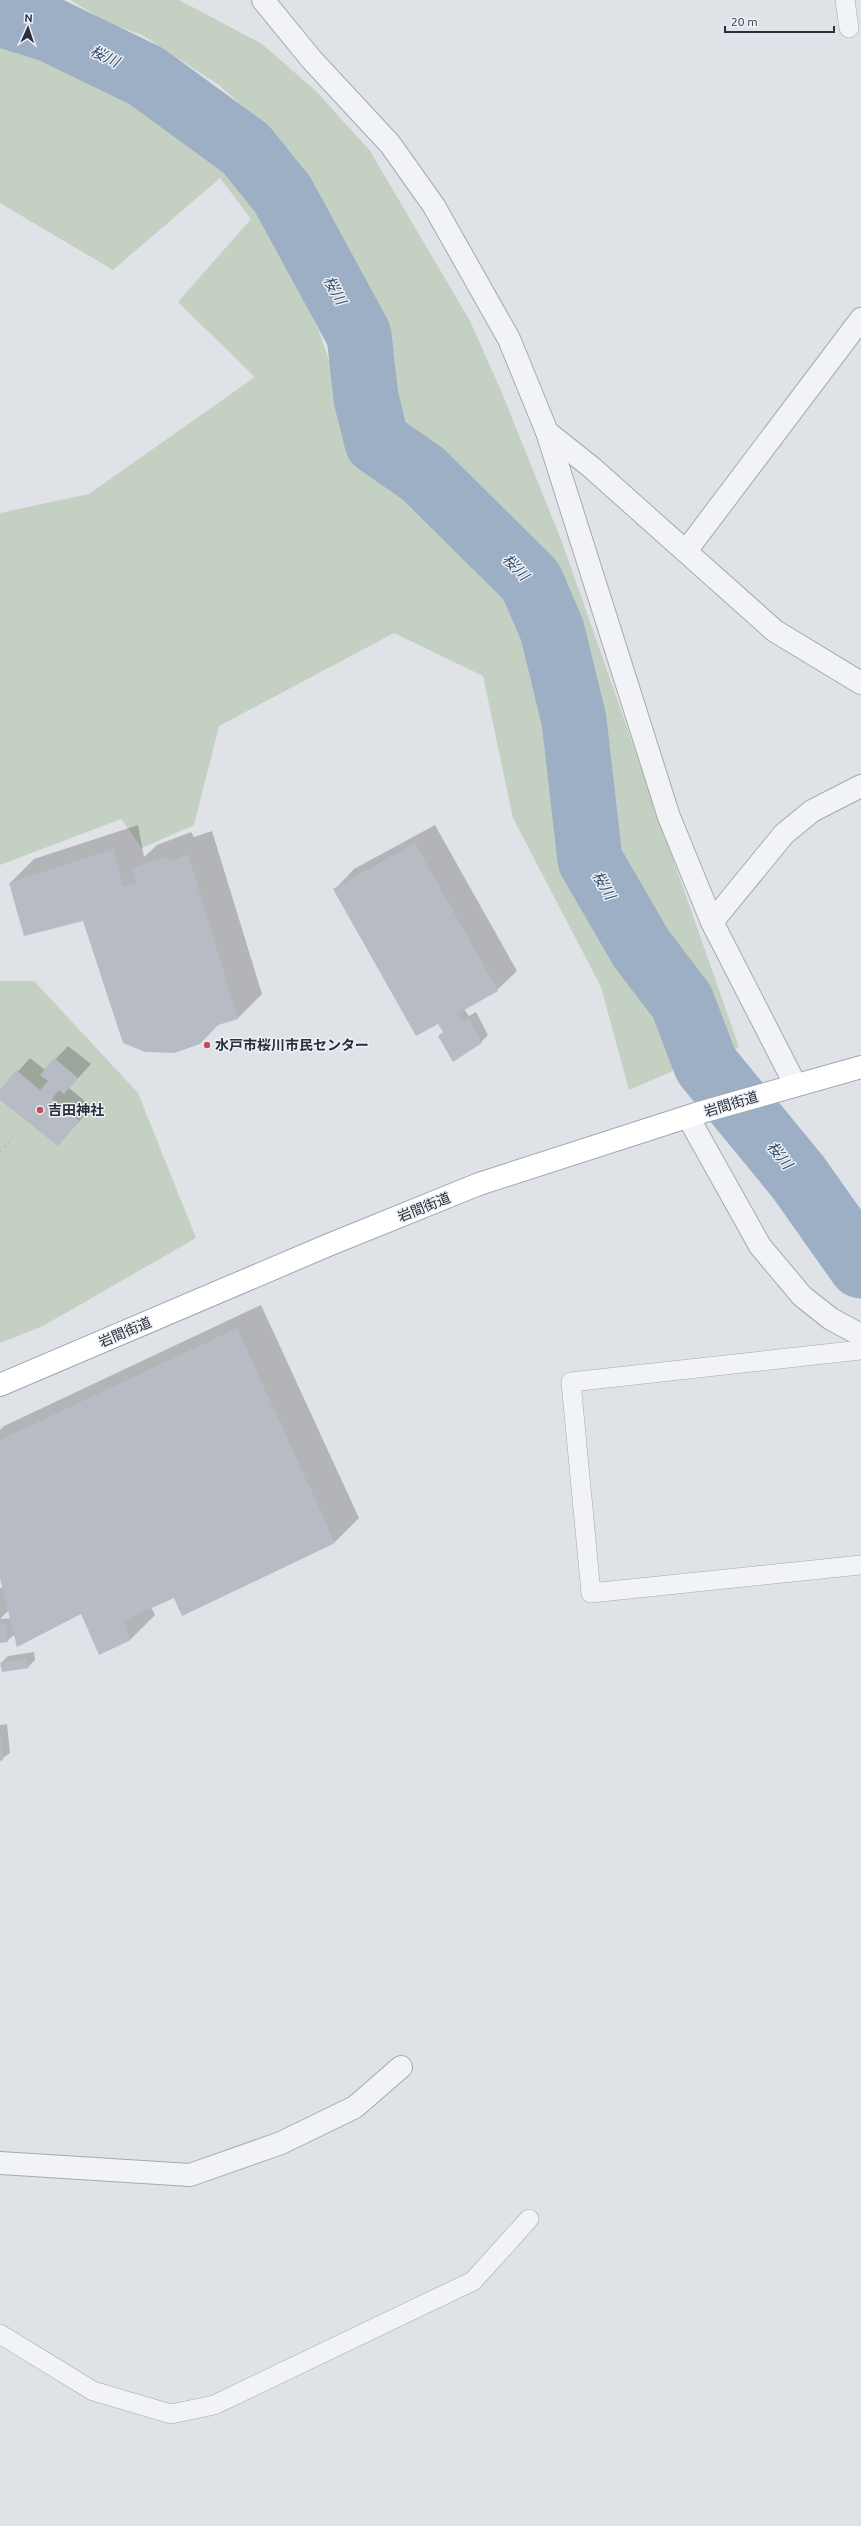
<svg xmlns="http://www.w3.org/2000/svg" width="861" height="2526" font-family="Ubuntu,'Noto Sans JP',sans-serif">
<rect width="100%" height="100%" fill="#dfe2e7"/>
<g fill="#c4d0c1">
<path d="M70,0H179L262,44L317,92L370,151L470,321L502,393L562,542L739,1047L728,1054L673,951L653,926L637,901L617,834L587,674L570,614L549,577L410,438L398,404L394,353L380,313L307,176L255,118L219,85L142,35L109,23Z"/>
<path d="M0,34L53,55L112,86L221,170L252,203L273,234L318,329L336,380L345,433L370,472L425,501L508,595L537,658L550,711L558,793L567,854L621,970L661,1013L682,1067L629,1090L601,987L513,818L483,676L394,633L219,726L194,825L142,848L121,819L0,865V513L89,494L255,377L178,302L251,219L220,178L113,270L0,203Z"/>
<path d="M0,981H34L138,1093L196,1238L43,1326L0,1343Z"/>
</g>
<g fill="#0003">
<path d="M138,825L144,857L157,845L191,832L194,837L212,831L262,994L238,1018L218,1024L84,920L10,883L34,859Z"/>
<path d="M435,825L517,971L497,990L464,1009L469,1016L476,1012L488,1035L481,1042L444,1031L335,889L354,869Z"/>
<path d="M68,1046L91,1064L69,1088L92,1107L58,1145L0,1099V1092L30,1058L45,1070Z"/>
<path d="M261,1305L359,1518L335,1542L182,1615L174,1597L151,1607L155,1615L131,1639L82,1613L15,1634L7,1641L0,1642V1619L11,1618L9,1610L0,1619V1588H3L0,1573V1430L4,1426Z"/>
<path d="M34,1652L35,1660L28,1667L1,1663L8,1656Z"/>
<path d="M7,1724L10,1753L0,1760V1725Z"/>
</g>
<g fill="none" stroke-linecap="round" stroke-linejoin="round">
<path stroke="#9cafc5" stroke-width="65" d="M0,14L51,30L146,76L246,149L283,195L359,335L366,398L377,442L423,474L531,581L552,630L574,720L590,860L641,948L682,1002L706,1065L798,1177L861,1266"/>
</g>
<g fill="#b7bbc3">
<path d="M415,843L498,991L457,1014L462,1022L469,1018L482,1043L453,1062L438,1036L443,1032L438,1024L416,1036L333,889Z"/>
<path d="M114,849L122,886L137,883L132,868L166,856L170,861L188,854L238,1019L218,1025L200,1044L174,1053L145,1052L123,1043L83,921L24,936L9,883Z"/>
<path d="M54,1058L78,1078L64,1094L59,1090L52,1099L79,1121L58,1146L0,1100V1090L16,1070L40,1090L48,1081L40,1075Z"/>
<path d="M237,1328L335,1543L182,1616L174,1598L123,1621L131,1640L99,1655L81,1614L17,1647L0,1578V1440Z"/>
<path d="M6,1624L8,1642L0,1643V1625Z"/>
<path d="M27,1659L29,1668L2,1672L0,1663Z"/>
<path d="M0,1736H1L3,1760L0,1761Z"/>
</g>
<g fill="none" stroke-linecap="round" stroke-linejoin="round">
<defs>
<g id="service">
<path d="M845,0L849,28"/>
<path d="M861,1350L571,1382L591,1593L861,1565"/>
<path d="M0,2334L93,2391L171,2414L214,2405L473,2281L529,2219"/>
</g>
<g id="minor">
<path d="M263,0L312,60L390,144L434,206L509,339L547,432L669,817L712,922L795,1084"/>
<path d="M547,432L591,467L775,631L861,683"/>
<path d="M686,551L861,319"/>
<path d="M712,922L784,834L812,811L861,786"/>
<path d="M688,1117L760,1246L802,1296L831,1319L861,1335"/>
<path d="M0,2163L190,2175L281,2143L355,2107L401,2067"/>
</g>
<path id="primary" d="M0,1385L326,1246L479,1184L702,1112L861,1067"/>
</defs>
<use href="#service" stroke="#a5a9b1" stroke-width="20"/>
<use href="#minor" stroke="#a5a9b1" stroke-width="24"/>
<use href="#primary" stroke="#9fa6b2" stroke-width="24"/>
<path stroke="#bdc0c6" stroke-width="2.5" stroke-dasharray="3 3" stroke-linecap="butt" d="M0,1152L12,1138"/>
<use href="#service" stroke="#f1f3f6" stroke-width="19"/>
<use href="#minor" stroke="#f1f3f6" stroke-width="22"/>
<use href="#primary" stroke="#fff" stroke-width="22"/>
</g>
<g fill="#c44c5c" stroke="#eef1f5" stroke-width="1.5">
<circle cx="207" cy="1045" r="4"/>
<circle cx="40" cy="1110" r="4"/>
</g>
<g text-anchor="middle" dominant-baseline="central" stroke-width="3" stroke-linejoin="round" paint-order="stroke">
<g font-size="14" font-weight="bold" fill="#29303d" stroke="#eef1f5" text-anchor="start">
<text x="215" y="1045">水戸市桜川市民センター</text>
<text x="48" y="1110">吉田神社</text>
</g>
<g font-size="14" fill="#29303d" stroke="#eef1f5">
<text transform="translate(731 1104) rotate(-17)">岩間街道</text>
<text transform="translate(424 1207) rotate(-22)">岩間街道</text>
<text transform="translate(125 1332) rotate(-23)">岩間街道</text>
</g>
<g font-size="15" font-style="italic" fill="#364e6e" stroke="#eef1f5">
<text transform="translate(105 56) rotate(26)">桜川</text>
<text transform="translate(335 290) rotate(61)">桜川</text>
<text transform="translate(516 567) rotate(46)">桜川</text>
<text transform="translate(604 885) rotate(60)">桜川</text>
<text transform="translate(780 1155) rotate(51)">桜川</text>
</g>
</g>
<g transform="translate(28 28) rotate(3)" stroke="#eef1f5" stroke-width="3" paint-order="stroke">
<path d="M0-3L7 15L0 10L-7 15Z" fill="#29303d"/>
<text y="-6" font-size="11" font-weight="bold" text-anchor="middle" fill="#29303d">N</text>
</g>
<path d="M725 26v6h109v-6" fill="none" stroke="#29303d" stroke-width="2"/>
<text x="731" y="26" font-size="12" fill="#29303d" stroke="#eef1f5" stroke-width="3" paint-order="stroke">20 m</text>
</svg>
